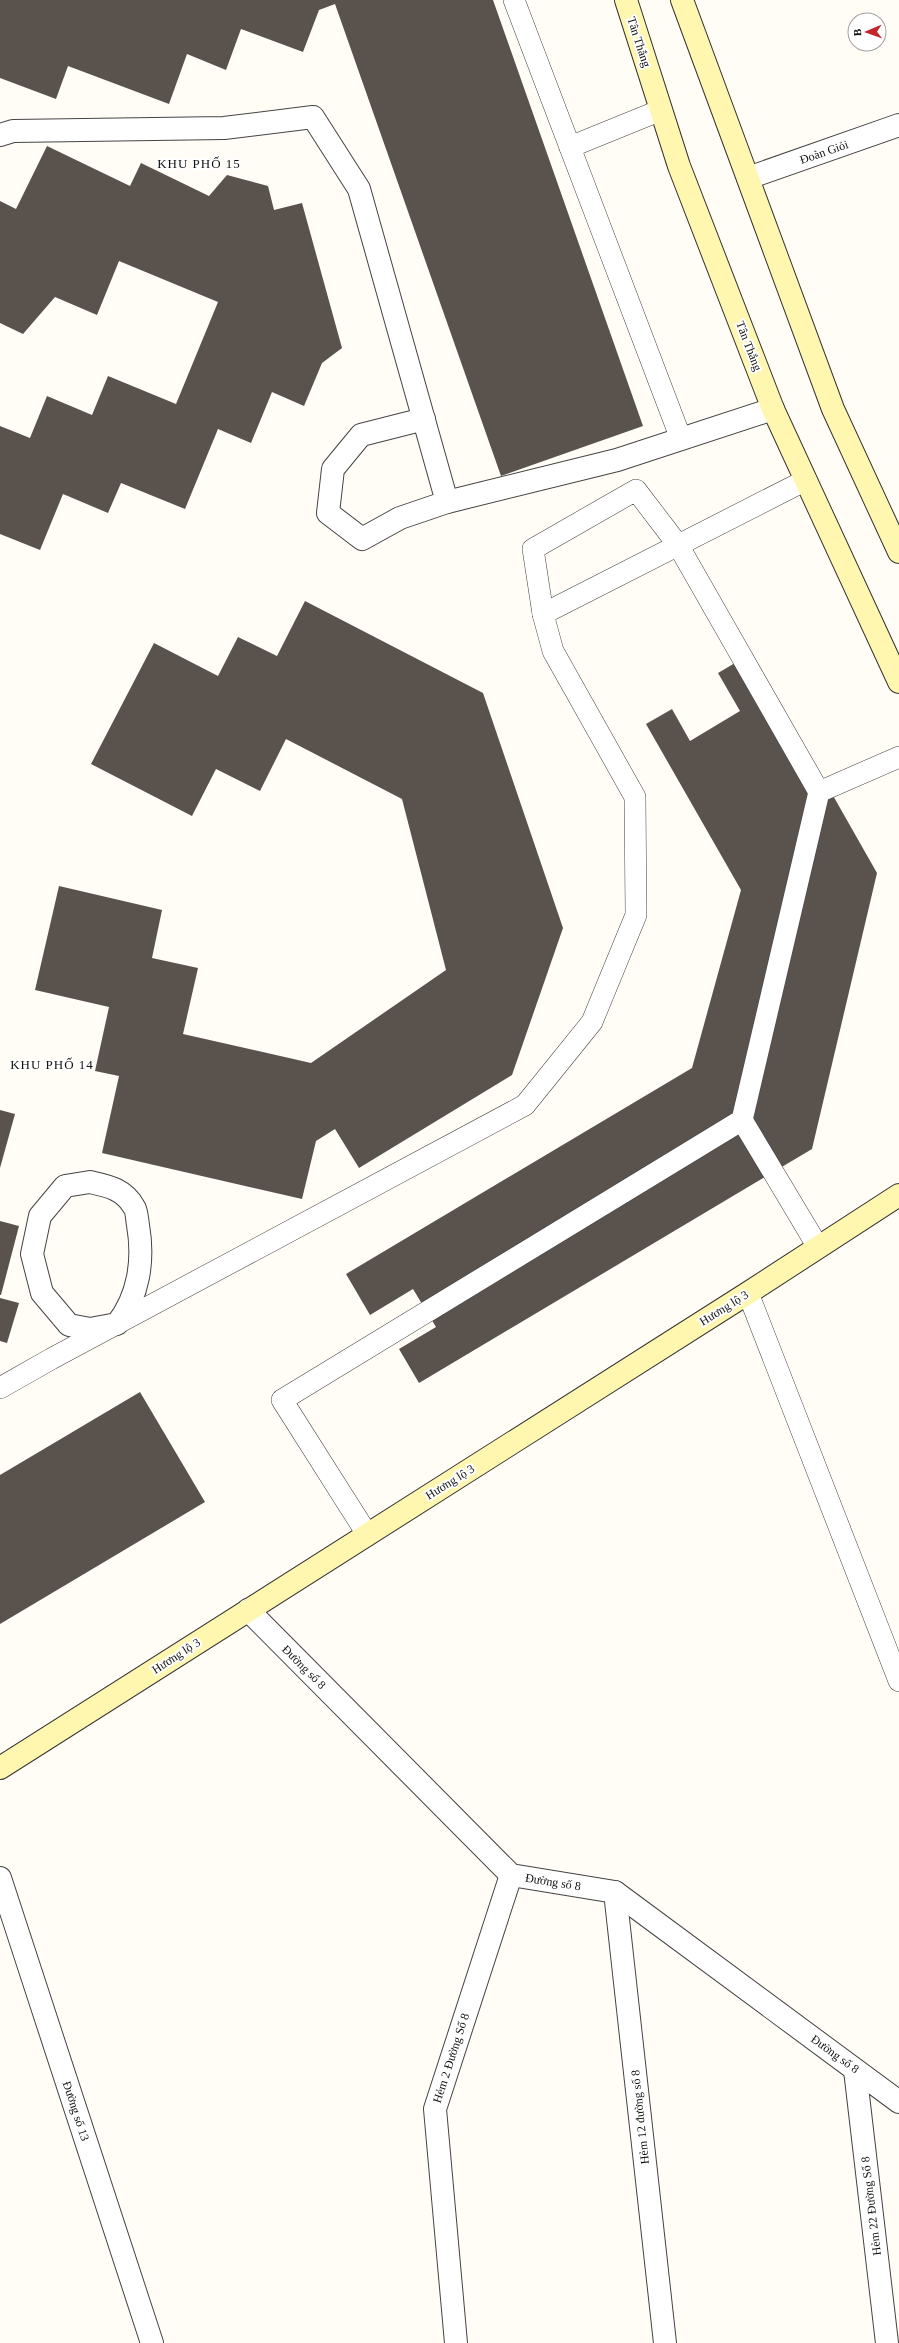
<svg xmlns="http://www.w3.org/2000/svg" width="899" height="2343" font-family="Georgia,serif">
<rect width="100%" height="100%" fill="#fffdf5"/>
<g fill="#5a524d">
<path d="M0,0H493L643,426L501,476L335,4L319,10L303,52L241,29L226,70L187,54L169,104L68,66L56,99L0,78Z"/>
<path d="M47,146L130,186L141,163L209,196L227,175L268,186L274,210L302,203L342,348L322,363L304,406L272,392L251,443L218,429L185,509L121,483L108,513L63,494L40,550L0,534V426L30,438L47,396L92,415L108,376L176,404L218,302L119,261L97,315L55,297L23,334L0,323V201L16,209Z"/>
<path d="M305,601L483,693L563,928L512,1075L359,1168L335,1129L316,1141L302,1199L102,1153L119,1076L95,1071L109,1007L35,990L59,886L162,910L152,958L198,968L183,1034L311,1063L446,970L402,799L286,739L260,791L216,769L192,816L91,764L154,643L218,676L238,637L277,656Z"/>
<path d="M752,653L877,873L812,1149L419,1383L399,1349L436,1327L413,1289L370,1315L346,1274L692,1068L741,890L646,724L672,709L690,741L740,711L718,673Z"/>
<path d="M0,1110L15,1114L0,1168Z"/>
<path d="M0,1221L19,1226L1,1295H0Z"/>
<path d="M0,1298L19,1303L7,1343L0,1341Z"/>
<path d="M140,1392L205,1502L0,1624V1475Z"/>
</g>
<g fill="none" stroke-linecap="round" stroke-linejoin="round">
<defs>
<g id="lane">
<path d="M514,0L681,439"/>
<path d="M570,147L661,110"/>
<path d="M543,614L806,480"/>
<path d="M819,792L899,757"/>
<path d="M742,1120L818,1247"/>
<path d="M748,1293L899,1681"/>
<path d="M0,1388L51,1359L525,1105L592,1022L636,915L635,797L553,651L543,614L533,549L636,490L678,545L819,792L742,1120L282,1400L367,1534"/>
</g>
<g id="street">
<path d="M0,135L13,131L224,128L313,117L359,189L447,502L617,460L773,409"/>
<path d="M748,178L899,125"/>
<path d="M424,419L361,435L333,469L328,513L362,539L400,518L447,502"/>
<path d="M90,1182C108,1186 124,1189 134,1207C137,1211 137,1220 138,1225C144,1260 139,1296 117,1324L90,1329L69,1325L42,1293L32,1254L40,1216L65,1186Z"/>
<path d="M248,1610L511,1875L615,1892L899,2102"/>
<path d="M0,1878L152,2343"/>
<path d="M615,1892L665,2343"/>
<path d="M855,2070L887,2343"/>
<path d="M456,2343L435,2109L511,1875"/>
</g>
<g id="secondary">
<path d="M626,0L679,166L773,409L899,682"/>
<path d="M682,0L833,409L899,552"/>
<path d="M0,1768L748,1293L899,1195"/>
</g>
</defs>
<use href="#lane" stroke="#444" stroke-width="22"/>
<use href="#street" stroke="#444" stroke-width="24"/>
<use href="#secondary" stroke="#333" stroke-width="24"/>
<use href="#lane" stroke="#fff" stroke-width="21"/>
<use href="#street" stroke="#fff" stroke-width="22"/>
<use href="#secondary" stroke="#fff6b0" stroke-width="22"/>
</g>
<g text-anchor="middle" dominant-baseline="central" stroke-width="4" stroke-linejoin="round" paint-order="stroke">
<g font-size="12" fill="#111" stroke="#fff">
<text transform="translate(639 42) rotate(72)">Tân Thắng</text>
<text transform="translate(824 152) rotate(-19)">Đoàn Giỏi</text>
<text transform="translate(749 346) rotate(69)">Tân Thắng</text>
<text transform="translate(724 1308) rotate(-32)">Hương lộ 3</text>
<text transform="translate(450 1482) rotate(-32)">Hương lộ 3</text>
<text transform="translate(176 1656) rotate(-33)">Hương lộ 3</text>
<text transform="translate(304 1667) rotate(45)">Đường số 8</text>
<text transform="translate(553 1882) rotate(9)">Đường số 8</text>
<text transform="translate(835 2054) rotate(36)">Đường số 8</text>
<text transform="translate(451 2058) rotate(-72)">Hẻm 2 Đường Số 8</text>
<text transform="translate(76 2111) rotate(72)">Đường số 13</text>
<text transform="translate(640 2117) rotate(-96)">Hẻm 12 đường số 8</text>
<text transform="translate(871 2206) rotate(-97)">Hẻm 22 Đường Số 8</text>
</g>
<g font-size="13" letter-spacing="1" fill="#111" stroke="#fff">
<text x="199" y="163">KHU PHỐ 15</text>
<text x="52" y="1064">KHU PHỐ 14</text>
</g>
</g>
<g transform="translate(867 32) rotate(268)"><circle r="19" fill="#ffffff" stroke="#a0a0a0"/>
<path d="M0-3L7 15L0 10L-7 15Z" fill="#c4262e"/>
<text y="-6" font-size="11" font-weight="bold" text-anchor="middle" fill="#111111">B</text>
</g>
</svg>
